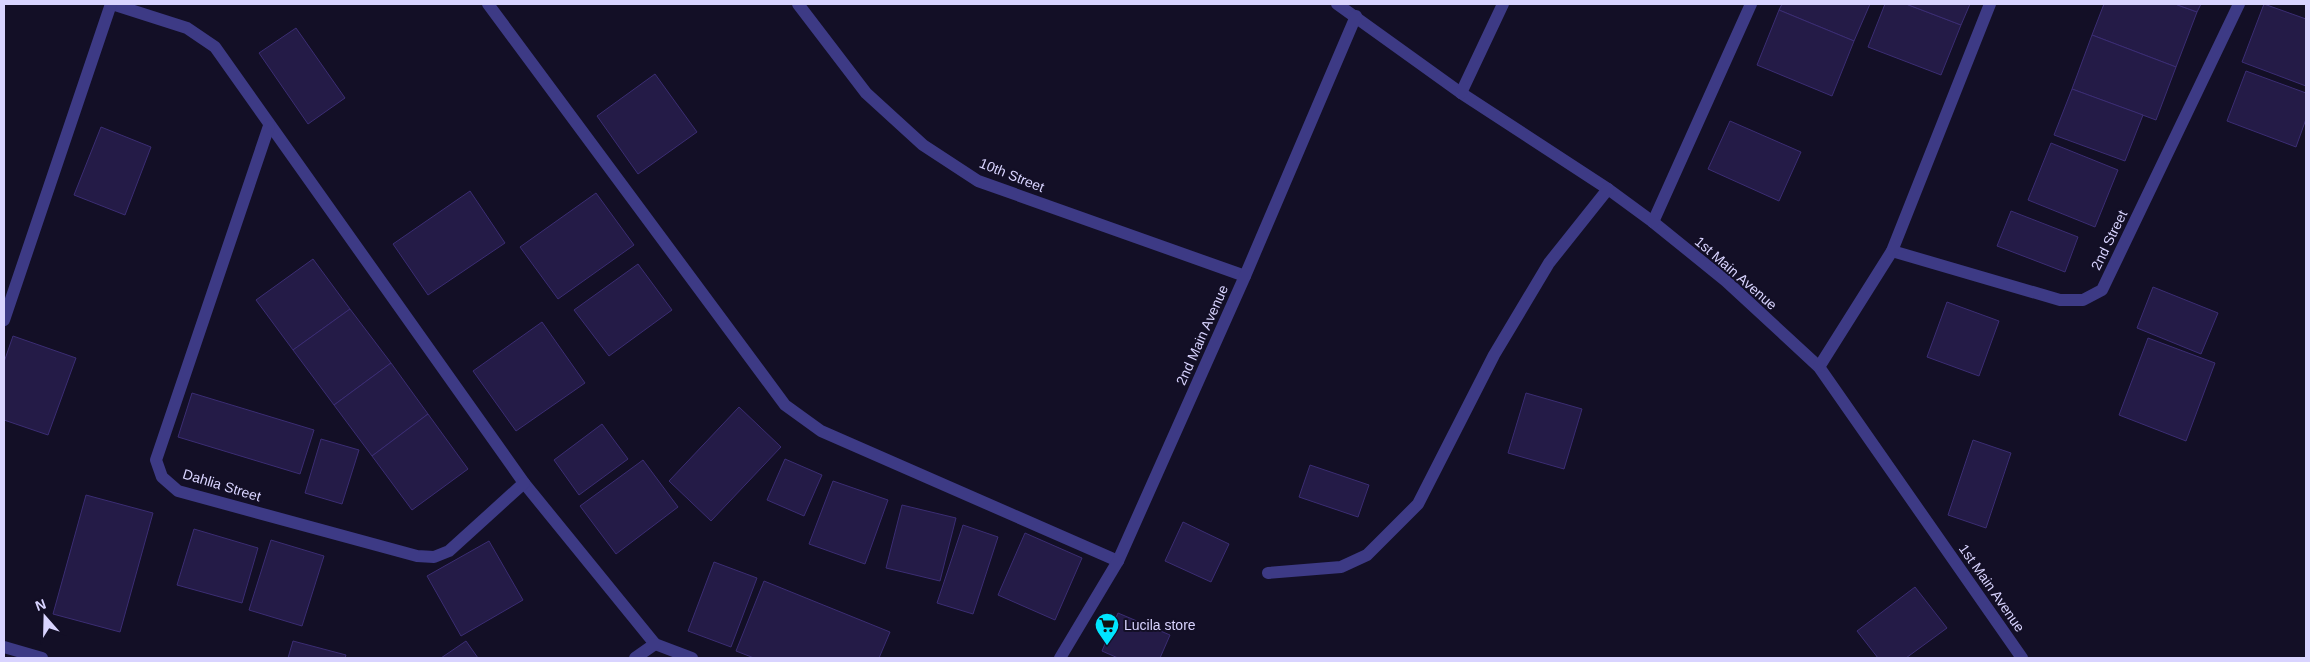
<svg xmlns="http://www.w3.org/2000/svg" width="2310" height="662" font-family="Helvetica,sans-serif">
<rect width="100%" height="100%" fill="#130f26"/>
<g fill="#241b47" stroke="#3b2d73">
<path d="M1782,4H1870L1854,41L1779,10Z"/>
<path d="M1885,4H1906L1961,25L1941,75L1868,47Z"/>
<path d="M1906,4H1970L1961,25Z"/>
<path d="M2104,4H2175L2197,12L2176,67L2092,35Z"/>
<path d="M2175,4H2201L2197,12Z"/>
<path d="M2264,4L2306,19V86L2242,62Z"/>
<path d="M1779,10L1854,41L1832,96L1757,65Z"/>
<path d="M296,28L345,98L308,124L259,53Z"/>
<path d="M2092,35L2176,67L2156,120L2072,89Z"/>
<path d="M2246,71L2306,93V119L2296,147L2227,121Z"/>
<path d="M655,74L697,132L638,174L597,116Z"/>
<path d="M2072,89L2143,115L2125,161L2054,135Z"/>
<path d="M1730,121L1801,152L1779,201L1708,169Z"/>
<path d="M101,127L151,147L125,215L74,195Z"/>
<path d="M2051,143L2118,170L2095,227L2028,200Z"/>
<path d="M470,191L505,243L428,295L393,244Z"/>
<path d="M596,193L634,245L558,299L520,247Z"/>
<path d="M2011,211L2078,237L2065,272L1997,246Z"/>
<path d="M313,259L350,309L293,350L256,300Z"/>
<path d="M638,264L672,310L609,356L574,310Z"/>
<path d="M2153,287L2218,313L2201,354L2137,328Z"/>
<path d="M1947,302L1999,321L1979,376L1927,357Z"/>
<path d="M350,309L391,363L334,405L293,350Z"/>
<path d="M542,322L585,383L516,431L473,371Z"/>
<path d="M13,336L76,358L48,435L4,420V362Z"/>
<path d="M2148,338L2215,363L2186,441L2119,415Z"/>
<path d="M391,363L428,414L372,456L334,405Z"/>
<path d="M192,393L314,430L300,474L178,437Z"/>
<path d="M1526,393L1582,409L1564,469L1508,453Z"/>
<path d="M739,407L781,447L711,521L669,481Z"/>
<path d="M428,414L468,469L412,510L372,456Z"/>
<path d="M602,424L628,459L579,495L554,460Z"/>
<path d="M321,439L359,450L342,504L305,493Z"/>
<path d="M1973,440L2011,453L1986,528L1948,515Z"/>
<path d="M785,459L822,475L804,516L767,500Z"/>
<path d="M643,460L678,507L616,554L580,506Z"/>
<path d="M1310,465L1369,485L1358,517L1299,497Z"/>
<path d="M833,481L888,500L865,564L809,544Z"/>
<path d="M86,495L153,513L120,632L53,614Z"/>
<path d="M902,505L956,518L940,581L886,568Z"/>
<path d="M1183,522L1229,544L1211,582L1165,561Z"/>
<path d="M963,525L998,537L973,614L937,603Z"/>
<path d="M194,529L258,548L242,603L177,585Z"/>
<path d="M1025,533L1082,558L1055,620L998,595Z"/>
<path d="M271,540L324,556L302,626L249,610Z"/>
<path d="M489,541L523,600L461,636L427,576Z"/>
<path d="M714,562L757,578L731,647L688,631Z"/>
<path d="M764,581L890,632L879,658H754L736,651Z"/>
<path d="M1915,587L1947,628L1906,658H1878L1857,631Z"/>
<path d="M1118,613L1170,635L1160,658H1118L1102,651Z"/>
<path d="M293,641L346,655L345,658H288Z"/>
<path d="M466,641L478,658H441Z"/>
</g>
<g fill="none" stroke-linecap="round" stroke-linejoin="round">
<g stroke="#3d3a85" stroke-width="12">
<path d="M112,4L187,28L215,47L524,483L655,644L692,658"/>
<path d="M488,4L785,405L821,431L1118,561"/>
<path d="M798,4L866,93L923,145L978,181L1245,276"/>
<path d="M1337,4L1461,93L1608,189L1653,222L1726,281L1819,367L2022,658"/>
<path d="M1461,93L1503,4"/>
<path d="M269,126L156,460L162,477L178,491L417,556L434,557L449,551L524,483"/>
<path d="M1653,222L1751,4"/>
<path d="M1892,251L2060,300H2083L2102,290L2239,4"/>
<path d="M4,320L111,4"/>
<path d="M1819,367L1892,251L1990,4"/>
<path d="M1268,573L1341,567L1367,555L1418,504L1494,355L1549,263L1608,189"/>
<path d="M4,647L42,658"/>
<path d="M635,658L655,644"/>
<path d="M1060,658L1118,561L1245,276L1356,16"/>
</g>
</g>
<defs>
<symbol id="supermarket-pin" viewBox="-11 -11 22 30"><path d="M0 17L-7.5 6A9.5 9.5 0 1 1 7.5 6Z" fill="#00e5ff" stroke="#130f26"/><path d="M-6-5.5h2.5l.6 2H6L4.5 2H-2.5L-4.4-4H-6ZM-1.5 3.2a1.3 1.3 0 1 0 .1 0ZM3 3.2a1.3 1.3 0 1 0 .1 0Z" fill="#111"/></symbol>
</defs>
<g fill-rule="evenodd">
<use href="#supermarket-pin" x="1093" y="611" width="28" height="38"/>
</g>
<g text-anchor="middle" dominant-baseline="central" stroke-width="4" stroke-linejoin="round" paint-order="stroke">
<g font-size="14" fill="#d9d4ff" stroke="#130f26">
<text transform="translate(1012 175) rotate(22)">10th Street</text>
<text transform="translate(2109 240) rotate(-64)">2nd Street</text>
<text transform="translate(1736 273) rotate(41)">1st Main Avenue</text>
<text transform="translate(1202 335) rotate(-66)">2nd Main Avenue</text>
<text transform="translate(222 485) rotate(17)">Dahlia Street</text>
<text transform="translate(1992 588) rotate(55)">1st Main Avenue</text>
</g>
<g font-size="14" fill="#d9d4ff" stroke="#130f26" text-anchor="start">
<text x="1124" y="625">Lucila store</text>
</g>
</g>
<rect width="2310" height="662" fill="none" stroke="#d9d4ff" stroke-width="10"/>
<g transform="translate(45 617) rotate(340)" stroke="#130f26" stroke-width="4" paint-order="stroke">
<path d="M0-4L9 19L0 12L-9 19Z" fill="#d9d4ff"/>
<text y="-8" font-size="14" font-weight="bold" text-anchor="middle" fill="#d9d4ff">N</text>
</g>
</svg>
